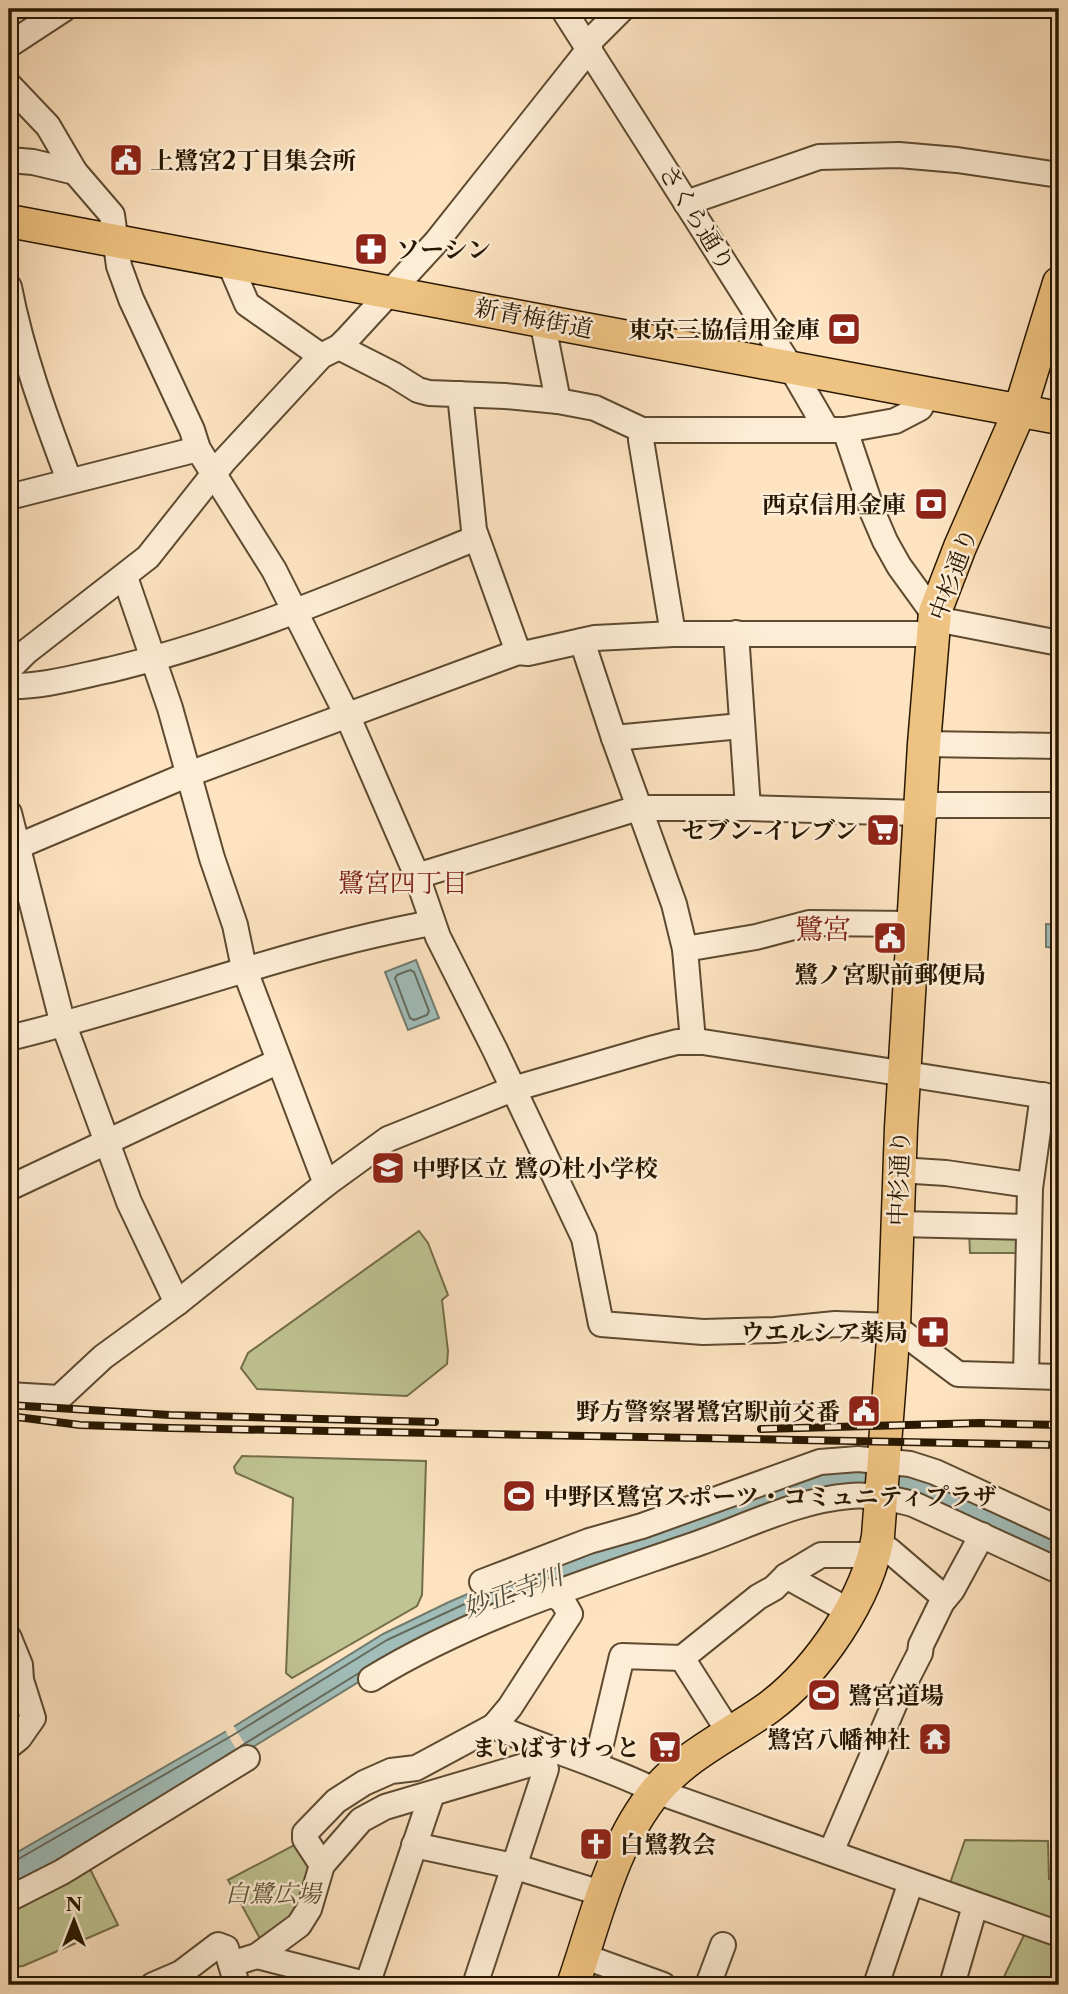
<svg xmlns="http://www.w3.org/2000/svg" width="1068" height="1994" font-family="'Libre Caslon Text','Noto Serif JP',serif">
<rect width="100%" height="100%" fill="#fde3c0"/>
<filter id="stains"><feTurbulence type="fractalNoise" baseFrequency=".00286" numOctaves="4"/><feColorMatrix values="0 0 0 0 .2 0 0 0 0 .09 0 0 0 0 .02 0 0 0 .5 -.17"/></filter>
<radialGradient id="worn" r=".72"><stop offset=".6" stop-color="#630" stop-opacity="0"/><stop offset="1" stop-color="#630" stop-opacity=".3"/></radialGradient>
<g fill="#bfc492" stroke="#746e49" stroke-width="2">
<path d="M419,1231L428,1243L448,1295L442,1300L448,1351L447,1364L407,1396L257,1389L241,1368L248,1353Z"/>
<path d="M969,1231L1018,1232L1021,1253H970Z"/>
<path d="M242,1456L426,1461L422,1595L417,1606L292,1678L286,1673L293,1498L236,1473L234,1467Z"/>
<path d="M965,1840L1048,1841L1049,1879H1059V1922L949,1886Z"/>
<path d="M300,1842L317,1866L307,1899L264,1946L228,1880Z"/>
<path d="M88,1865L118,1925L23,1966L10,1967L9,1908Z"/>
<path d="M1027,1929L1059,1940V1985H1000Z"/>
</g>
<g fill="#a1bdb9" stroke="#717b6f" stroke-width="2">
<path d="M1046,924L1059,925V948L1046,947Z"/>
<path d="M416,960L439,1018L408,1030L385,972Z"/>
<path d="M907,1469L1059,1535V1565L864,1491L370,1675L61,1865L9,1892V1857L230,1729L383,1634L449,1602L489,1585L803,1472Z"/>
</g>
<path fill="#fde3c0" d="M233,1725L249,1751L240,1756L225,1730Z"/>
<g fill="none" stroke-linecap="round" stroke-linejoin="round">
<g stroke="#646a5c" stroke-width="2">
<path d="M410,970L414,972L429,1011L427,1015L414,1020L410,1018L395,978L397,975Z"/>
<path d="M241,1746L359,1673"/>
<path d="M9,1862L15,1861L233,1735L387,1640L482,1596"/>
</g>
<defs>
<g id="minor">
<path d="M563,9L790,366L827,430"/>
<path d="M587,44L622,9"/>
<path d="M9,45L64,9"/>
<path d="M9,85L48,126L75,172L112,215L119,266L131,299L192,430L198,449L274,570L348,717L417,876L438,937L495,1050L584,1238L601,1324L703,1332L775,1330L835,1324L894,1326L958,1374L1059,1377"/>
<path d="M9,160L33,162L75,172"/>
<path d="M686,203L819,157L899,155L957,160L1059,175"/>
<path d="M229,262L247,304L321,356"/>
<path d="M9,287C22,354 45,416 69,480"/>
<path d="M542,320L558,401"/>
<path d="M339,347L394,375L418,390L429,393L505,396L558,401L595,408L642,430H845L895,421L920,408L928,394"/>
<path d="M460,394L474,530L518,652"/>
<path d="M642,430L641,440L673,634"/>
<path d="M845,430L873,513L885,541L899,566L928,606L946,621L1059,643"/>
<path d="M9,497L198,449"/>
<path d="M125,577L170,708L212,858L235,925L244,968L326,1184"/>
<path d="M736,633L748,808"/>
<path d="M582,641L614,738L674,904L685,949L693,1041"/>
<path d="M9,669L26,652L148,557L224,461L321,356L339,347L347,339L437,241L590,48"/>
<path d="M9,686C42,687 76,677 109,670C236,640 356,587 476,538"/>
<path d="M614,738L741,726"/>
<path d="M924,744L1059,746"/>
<path d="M9,813L61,1017L129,1202L177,1303"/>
<path d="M9,850L189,774L518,652L528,653L595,638L673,634H932"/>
<path d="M417,876L638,808H748L920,813L934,805H1059"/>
<path d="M685,949L756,937L809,923L913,924"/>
<path d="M9,1038C151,1004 288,949 432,923"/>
<path d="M899,1170L946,1173L1030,1185"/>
<path d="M9,1188L279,1061"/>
<path d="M898,1224L1028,1227"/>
<path d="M1026,1376L1030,1188L1043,1095"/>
<path d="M9,1395L59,1398L103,1357L177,1303L326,1184L388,1139L513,1089L654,1048L677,1042H703L1059,1098"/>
<path d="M876,1545L889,1550L945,1598"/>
<path d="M786,1576L849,1611"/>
<path d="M482,1582L589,1541L642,1526L820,1462L858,1459L910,1464L935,1472L1059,1529"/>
<path d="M551,1591L552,1595L562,1600L570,1614L510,1707L494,1726C547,1750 604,1765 656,1791L1059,1934"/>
<path d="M9,1638L20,1665L21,1680L33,1718L19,1738L9,1746"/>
<path d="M682,1658L729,1732"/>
<path d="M371,1679C472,1617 587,1582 699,1543C747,1526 798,1500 850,1496C870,1494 893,1499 913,1504L1059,1571"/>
<path d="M596,1765L622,1656L682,1658L758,1597L774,1588L786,1576L821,1555H862L873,1558"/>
<path d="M414,1845L513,1866L604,1894"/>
<path d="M831,1852L897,1698L920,1653L921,1645L942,1602L952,1590L982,1535"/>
<path d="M322,1865L305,1839V1833L336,1801L364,1783L391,1771L416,1768L494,1726"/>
<path d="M9,1899L62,1872L247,1758"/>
<path d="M257,1956L369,1985"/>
<path d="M583,1956L663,1985"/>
<path d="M231,1964L257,1956L299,1925L309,1909L322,1865L361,1820L385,1807L544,1760L548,1749"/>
<path d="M153,1985L181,1973L218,1945L226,1948L237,1985"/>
<path d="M367,1985L432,1794"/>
<path d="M475,1985L546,1769L544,1760"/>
<path d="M708,1985L723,1945"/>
<path d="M876,1985L911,1882"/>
<path d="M952,1985L975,1906"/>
</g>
<g id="major">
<path d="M9,221L1059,418"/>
<path d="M573,1985C596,1920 611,1845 657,1790C687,1754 730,1735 768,1708C818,1671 868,1598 878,1536L894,1326L901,1128L924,744L935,612L960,547L1020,410L1059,283"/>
</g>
</defs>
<use href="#minor" stroke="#5d4a30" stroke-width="28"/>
<use href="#major" stroke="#281700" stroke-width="35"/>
<use href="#minor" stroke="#feedd6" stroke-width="24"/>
<use href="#major" stroke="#eec280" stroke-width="32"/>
<defs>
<g id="rail">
<path d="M9,1405L170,1415L435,1422"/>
<path d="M9,1416L80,1425L170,1428L1059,1445"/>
<path d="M761,1429L980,1423L1059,1425"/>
</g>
</defs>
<use href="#rail" stroke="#281700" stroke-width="8"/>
<use href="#rail" stroke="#feedd6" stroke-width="5" stroke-dasharray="16" stroke-linecap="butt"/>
</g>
<defs>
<symbol id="civic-square" viewBox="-11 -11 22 22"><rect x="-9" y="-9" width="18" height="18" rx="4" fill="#8f2418" stroke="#feedd6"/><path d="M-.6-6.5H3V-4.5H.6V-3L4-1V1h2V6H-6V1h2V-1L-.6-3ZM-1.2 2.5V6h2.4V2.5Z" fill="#fff"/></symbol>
<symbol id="pharmacy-square" viewBox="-11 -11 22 22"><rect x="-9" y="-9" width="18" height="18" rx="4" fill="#8f2418" stroke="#feedd6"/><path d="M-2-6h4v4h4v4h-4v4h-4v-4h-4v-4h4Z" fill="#fff"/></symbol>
<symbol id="bank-square" viewBox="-11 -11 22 22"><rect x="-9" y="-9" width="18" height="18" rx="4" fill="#8f2418" stroke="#feedd6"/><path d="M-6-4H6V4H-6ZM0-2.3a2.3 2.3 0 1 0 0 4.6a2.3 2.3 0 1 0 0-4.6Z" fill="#fff"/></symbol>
<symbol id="supermarket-square" viewBox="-11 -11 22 22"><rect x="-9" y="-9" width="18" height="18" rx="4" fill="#8f2418" stroke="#feedd6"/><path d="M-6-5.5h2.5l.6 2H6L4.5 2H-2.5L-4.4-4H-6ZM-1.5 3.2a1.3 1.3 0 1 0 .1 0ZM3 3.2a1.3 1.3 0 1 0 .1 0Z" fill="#fff"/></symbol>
<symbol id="school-square" viewBox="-11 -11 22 22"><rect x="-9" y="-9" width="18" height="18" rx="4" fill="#8f2418" stroke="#feedd6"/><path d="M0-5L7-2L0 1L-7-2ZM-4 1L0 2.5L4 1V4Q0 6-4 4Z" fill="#fff"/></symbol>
<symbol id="stadium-square" viewBox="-11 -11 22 22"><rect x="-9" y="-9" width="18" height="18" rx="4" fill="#8f2418" stroke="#feedd6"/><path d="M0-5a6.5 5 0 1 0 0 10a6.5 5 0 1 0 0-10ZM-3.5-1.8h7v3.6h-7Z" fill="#fff"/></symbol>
<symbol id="temple-square" viewBox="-11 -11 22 22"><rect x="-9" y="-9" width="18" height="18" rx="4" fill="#8f2418" stroke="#feedd6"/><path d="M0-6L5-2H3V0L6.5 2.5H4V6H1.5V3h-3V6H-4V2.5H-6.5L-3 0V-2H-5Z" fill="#fff"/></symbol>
<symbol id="church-square" viewBox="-11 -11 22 22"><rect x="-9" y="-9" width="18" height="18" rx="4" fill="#8f2418" stroke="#feedd6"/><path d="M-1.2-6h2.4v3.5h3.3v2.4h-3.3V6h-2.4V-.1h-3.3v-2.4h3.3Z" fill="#fff"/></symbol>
</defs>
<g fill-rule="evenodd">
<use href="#civic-square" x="107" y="141" width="38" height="38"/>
<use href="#pharmacy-square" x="352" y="230" width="38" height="38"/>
<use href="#bank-square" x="825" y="310" width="38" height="38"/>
<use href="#bank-square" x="912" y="485" width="38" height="38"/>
<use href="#supermarket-square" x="864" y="811" width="38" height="38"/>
<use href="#civic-square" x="871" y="919" width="38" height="38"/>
<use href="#school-square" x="369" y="1149" width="38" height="38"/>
<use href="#pharmacy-square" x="914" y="1313" width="38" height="38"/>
<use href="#civic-square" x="845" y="1392" width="38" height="38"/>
<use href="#stadium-square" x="500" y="1477" width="38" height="38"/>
<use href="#stadium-square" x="805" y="1676" width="38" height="38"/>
<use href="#temple-square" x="916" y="1720" width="38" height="38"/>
<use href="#supermarket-square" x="646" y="1728" width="38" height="38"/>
<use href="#church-square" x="577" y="1825" width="38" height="38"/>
</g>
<g text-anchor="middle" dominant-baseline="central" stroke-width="5" stroke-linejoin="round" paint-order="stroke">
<g font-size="24" font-weight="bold" fill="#281700" stroke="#feedd6" text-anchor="end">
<text x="150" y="160" text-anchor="start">上鷺宮2丁目集会所</text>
<text x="396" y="249" text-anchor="start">ソーシン</text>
<text x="820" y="329">東京三協信用金庫</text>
<text x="906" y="504">西京信用金庫</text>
<text x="858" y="830">セブン-イレブン</text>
<text x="890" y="974" text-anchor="middle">鷺ノ宮駅前郵便局</text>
<text x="412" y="1168" text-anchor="start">中野区立 鷺の杜小学校</text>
<text x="908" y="1332">ウエルシア薬局</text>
<text x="840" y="1411">野方警察署鷺宮駅前交番</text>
<text x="544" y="1496" text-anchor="start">中野区鷺宮スポーツ・コミュニティプラザ</text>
<text x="848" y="1695" text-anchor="start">鷺宮道場</text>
<text x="911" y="1739">鷺宮八幡神社</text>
<text x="640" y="1747">まいばすけっと</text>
<text x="620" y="1844" text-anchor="start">白鷺教会</text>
</g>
<g font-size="24" fill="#281700" stroke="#feedd6">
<text transform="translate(697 218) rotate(58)">さくら通り</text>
<text transform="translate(534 318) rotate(11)">新青梅街道</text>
<text transform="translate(953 574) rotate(-70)">中杉通り</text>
<text transform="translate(899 1178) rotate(-88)">中杉通り</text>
</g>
<g font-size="24" font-style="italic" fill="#5d5433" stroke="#feedd6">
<text x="273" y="1893">白鷺広場</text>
</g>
<g font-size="26" fill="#7a1f14" stroke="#feedd6">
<text x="403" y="883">鷺宮四丁目</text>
</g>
<g font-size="26" font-style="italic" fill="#525141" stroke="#feedd6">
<text transform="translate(513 1592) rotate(-20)">妙正寺川</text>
</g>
<g font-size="28" fill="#7a1f14" stroke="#feedd6">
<text x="823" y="929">鷺宮</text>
</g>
</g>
<rect width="1068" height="1994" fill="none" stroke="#fde3c0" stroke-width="35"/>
<rect x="10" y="10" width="1047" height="1973" fill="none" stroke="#281700" stroke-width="3.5"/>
<rect x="18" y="18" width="1033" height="1959" fill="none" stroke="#281700" stroke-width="2"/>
<g transform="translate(74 1921)" stroke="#feedd6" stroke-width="5" paint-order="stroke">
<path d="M0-5L12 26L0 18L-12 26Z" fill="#281700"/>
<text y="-10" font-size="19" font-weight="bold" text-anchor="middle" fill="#281700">N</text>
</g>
<rect width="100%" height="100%" filter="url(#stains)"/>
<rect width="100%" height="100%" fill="url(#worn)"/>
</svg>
